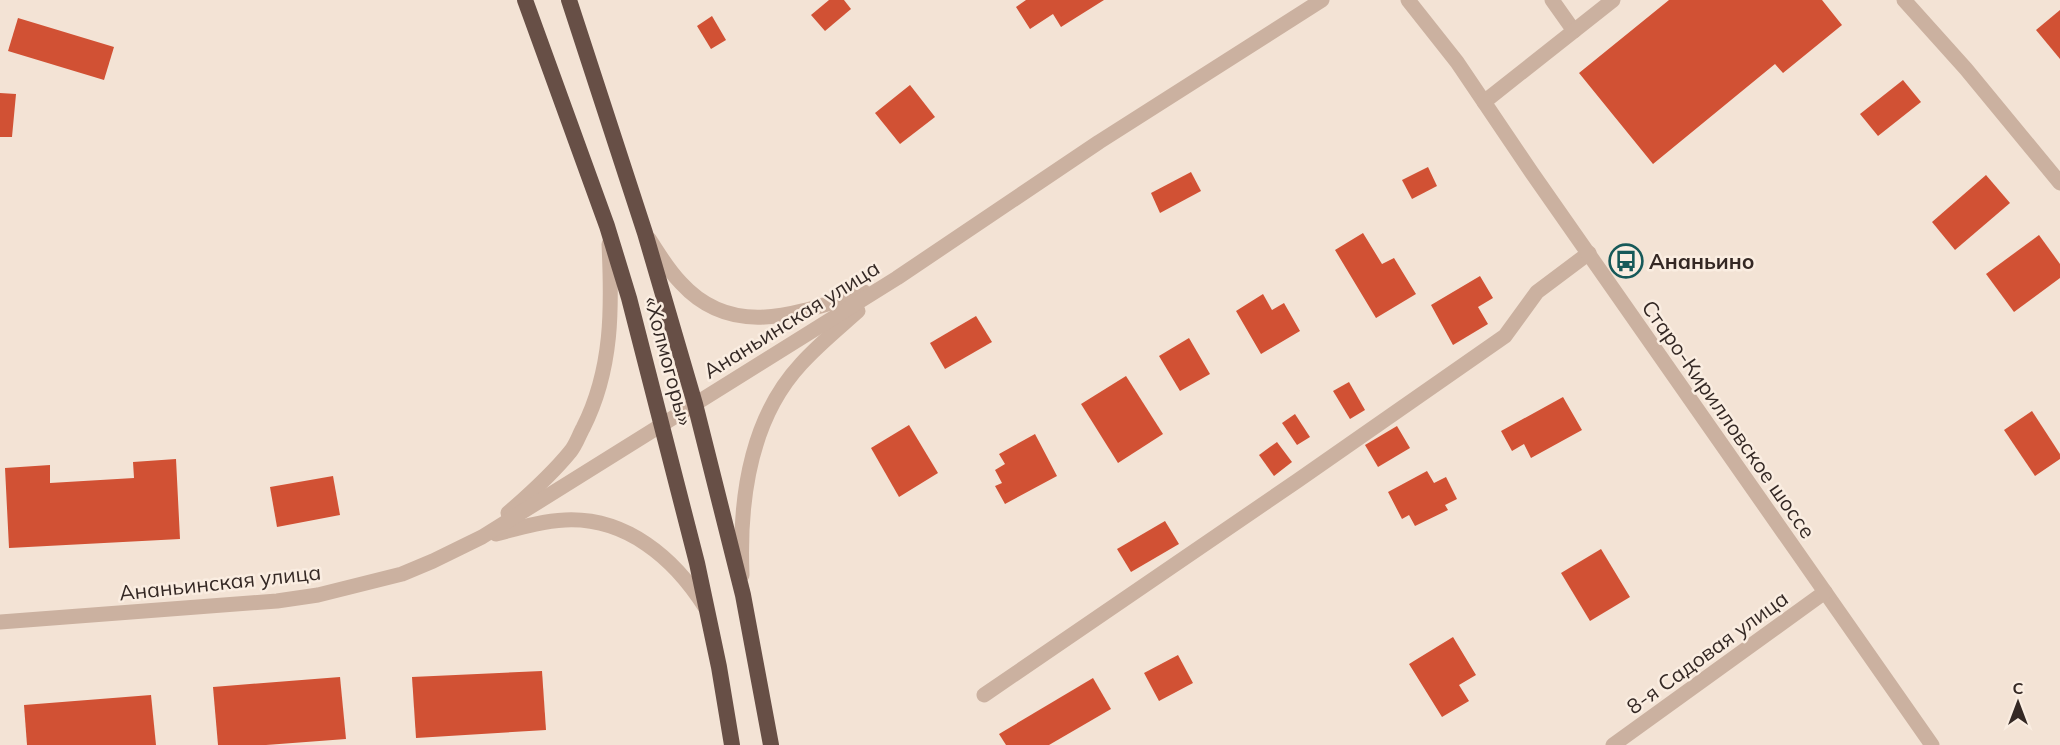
<svg xmlns="http://www.w3.org/2000/svg" width="2060" height="745" font-family="Mulish,sans-serif">
<rect width="100%" height="100%" fill="#f3e3d5"/>
<g fill="#d15134">
<path d="M829,0H844L851,9L825,31L811,15Z"/>
<path d="M1026,0H1104L1061,27L1053,14L1030,29L1016,7Z"/>
<path d="M1669,0H1822L1842,25L1783,73L1775,64L1653,164L1579,73Z"/>
<path d="M2060,10V59L2036,30Z"/>
<path d="M712,16L726,40L711,49L697,26Z"/>
<path d="M18,18L114,47L104,80L8,51Z"/>
<path d="M1903,80L1921,102L1878,136L1860,114Z"/>
<path d="M910,85L935,117L900,144L875,113Z"/>
<path d="M0,93L16,94L12,137H0Z"/>
<path d="M1428,167L1437,186L1412,199L1402,180Z"/>
<path d="M1191,172L1201,191L1160,213L1151,193Z"/>
<path d="M1986,175L2010,203L1955,250L1932,222Z"/>
<path d="M1363,233L1382,264L1394,258L1416,294L1376,318L1335,250Z"/>
<path d="M2039,235L2060,264V278L2014,312L1986,274Z"/>
<path d="M1480,276L1493,298L1478,307L1488,324L1453,345L1431,305Z"/>
<path d="M1263,294L1272,310L1284,303L1300,331L1261,354L1236,311Z"/>
<path d="M976,316L992,342L945,369L930,343Z"/>
<path d="M1189,338L1210,374L1180,391L1159,356Z"/>
<path d="M1126,376L1163,434L1118,463L1081,404Z"/>
<path d="M1349,382L1365,410L1350,419L1333,391Z"/>
<path d="M1563,397L1582,430L1531,458L1524,444L1512,451L1501,431Z"/>
<path d="M2032,411L2060,454V459L2035,476L2004,430Z"/>
<path d="M1295,414L1310,437L1297,445L1282,423Z"/>
<path d="M909,425L938,473L899,497L871,448Z"/>
<path d="M1397,426L1410,448L1378,467L1365,445Z"/>
<path d="M1035,434L1057,476L1005,504L995,486L1002,483L995,470L1005,464L999,454Z"/>
<path d="M1277,442L1292,462L1274,476L1259,455Z"/>
<path d="M176,459L180,539L9,548L5,468L50,465V483L134,478L133,462Z"/>
<path d="M1427,471L1434,483L1446,477L1457,499L1445,505L1448,510L1415,526L1409,515L1402,519L1388,492Z"/>
<path d="M333,476L340,515L277,527L270,487Z"/>
<path d="M1165,521L1179,544L1131,572L1117,549Z"/>
<path d="M1601,549L1630,597L1590,621L1561,573Z"/>
<path d="M1453,637L1476,675L1459,685L1469,701L1442,717L1409,664Z"/>
<path d="M1178,655L1193,683L1159,701L1144,673Z"/>
<path d="M542,671L546,730L416,738L412,677Z"/>
<path d="M340,677L346,739L266,745H218L213,687Z"/>
<path d="M1093,678L1111,709L1049,745H1006L999,734Z"/>
<path d="M151,695L156,745H27L24,705Z"/>
</g>
<g fill="none" stroke-linecap="round" stroke-linejoin="round">
<g stroke="#cbb1a0" stroke-width="15">
<path d="M1552,0L1574,31"/>
<path d="M1484,102L1613,0"/>
<path d="M984,695L1297,481L1505,336L1537,292L1589,253"/>
</g>
<g stroke="#cbb1a0" stroke-width="15">
<path d="M1408,0L1457,62L1532,173L1932,745"/>
<path d="M1904,0L1966,69L2060,183"/>
<path d="M649,239C659,254 668,270 681,283C734,341 801,312 864,292"/>
<path d="M508,513C530,494 552,474 570,452C576,445 579,435 583,428C613,369 612,307 609,244"/>
<path d="M496,534C519,528 542,521 565,520C626,517 674,558 705,607"/>
<path d="M742,575C739,502 749,420 801,364C818,345 839,328 858,311"/>
<path d="M0,622L277,601L318,595L402,574L433,561L482,537L897,278L1099,142L1322,0"/>
<path d="M1613,745L1825,592"/>
</g>
<g stroke="#674f46" stroke-width="16">
<path d="M525,0L607,226L629,298L697,563L719,667L732,745"/>
<path d="M569,0L645,233L695,404L743,595L771,745"/>
</g>
</g>
<defs>
<symbol id="bus-ring" viewBox="-11 -11 22 22"><circle r="9.5" fill="#faede1" stroke="#165959" stroke-width="1.5"/><path d="M-5-6H5V4H4V6H2V4H-2V6H-4V4H-5ZM-3.5-4V0h7V-4ZM-3.5 1.2v1.5H-2V1.2ZM2 1.2v1.5H3.5V1.2Z" fill="#165959"/></symbol>
</defs>
<g fill-rule="evenodd">
<use href="#bus-ring" x="1607" y="242" width="38" height="38"/>
</g>
<g text-anchor="middle" dominant-baseline="central" stroke-width="5" stroke-linejoin="round" paint-order="stroke">
<g font-size="21" font-weight="bold" fill="#342824" stroke="#faede1" text-anchor="start">
<text x="1649" y="261">Ананьино</text>
</g>
<g font-size="21" fill="#342824" stroke="#faede1">
<text transform="translate(791 319) rotate(-32)">Ананьинская улица</text>
<text transform="translate(669 361) rotate(75)">«Холмогоры»</text>
<text transform="translate(1729 419) rotate(55)">Старо-Кирилловское шоссе</text>
<text transform="translate(220 582) rotate(-6)">Ананьинская улица</text>
<text transform="translate(1707 652) rotate(-36)">8-я Садовая улица</text>
</g>
</g>
<g transform="translate(2018 703)" stroke="#faede1" stroke-width="4.5" paint-order="stroke">
<path d="M0-4.5L10 22L0 15L-10 22Z" fill="#342824"/>
<text y="-9" font-size="16" font-weight="bold" text-anchor="middle" fill="#342824">С</text>
</g>
</svg>
